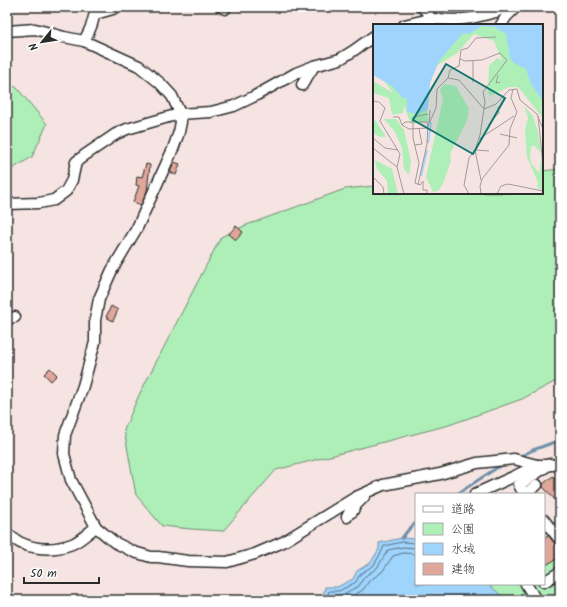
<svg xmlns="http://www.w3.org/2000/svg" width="567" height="607" font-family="Kalam,'Klee One',sans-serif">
<rect width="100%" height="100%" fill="#f5e4e1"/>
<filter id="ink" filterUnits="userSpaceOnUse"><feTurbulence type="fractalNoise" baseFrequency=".025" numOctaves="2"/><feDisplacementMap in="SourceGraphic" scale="8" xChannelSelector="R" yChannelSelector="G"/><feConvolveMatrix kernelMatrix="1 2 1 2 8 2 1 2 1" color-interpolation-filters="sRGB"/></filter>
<g filter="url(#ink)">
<g fill="#aeefb8" stroke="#6c8d72">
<path d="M7,82L17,88L47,124L32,157L7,172Z"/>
<path d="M560,169V379L522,399L449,425L276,470L223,531L191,529L162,526L136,495L124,430L139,395L221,237L244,226L345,189L374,186V193H542V171Z"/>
<path d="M544,521L560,540V600H355L416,584H544Z"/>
</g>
<path fill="#9fd4fd" stroke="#7190a9" d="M402,538L416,539V584H488L503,597L505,600H321L322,599L325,587H337L353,579L357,571L371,562L379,549V543Z"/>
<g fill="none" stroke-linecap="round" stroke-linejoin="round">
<g stroke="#596f7f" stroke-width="1">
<path d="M326,600L329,591H339L356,582L360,574L374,565L382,551L384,546L402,542L416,543"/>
<path d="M331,600L333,596L341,595L359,586L364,577L377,568L388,550L403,547L416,548"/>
<path d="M345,600L363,590L369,581L382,572L393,556L403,553L416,554"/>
</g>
<g stroke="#7190a9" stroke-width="3">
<path d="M519,457L533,450L560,440"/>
<path d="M457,494L495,469L505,464"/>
<path d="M402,538L409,529L416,523"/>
</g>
</g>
<g fill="#dfa69a" stroke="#2b2b2b">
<path d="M174,162L180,164L176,175L170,172Z"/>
<path d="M146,164L150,165L147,191L141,205L133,202L139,186L136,185L137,176L142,177Z"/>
<path d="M236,226L243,232L236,240L229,234Z"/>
<path d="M111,306L118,310L113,321L106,317Z"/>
<path d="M50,368L57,375L51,381L44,374Z"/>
<path d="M553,476L560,484V505L543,487V484Z"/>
<path d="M560,517V530L554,522Z"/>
<path d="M548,535L555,544L560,546V557L544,566V538Z"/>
</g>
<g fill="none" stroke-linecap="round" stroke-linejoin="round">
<defs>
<g id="minor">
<path d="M221,7L225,9"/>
<path d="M422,7L428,13L430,19"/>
<path d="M95,14L113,9L115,7"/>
<path d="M404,25L430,19L455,20L472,18L496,12L505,7"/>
<path d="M501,25L506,17L516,7"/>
<path d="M7,31L35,29L64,37L84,41L139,66L160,83L172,96L178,109L181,122L179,132L173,149L137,228L112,270L99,299L95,320V342L83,386L65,435L64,454L71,480L96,527L114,542L134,552L151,557H158L188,561L227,562L255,554L283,542L356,497L383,485L440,474L477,463L514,459L537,465H560"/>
<path d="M84,41C90,30 95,20 95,7"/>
<path d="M302,85L314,66"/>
<path d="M7,204L39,203L54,200L66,191L72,180L76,162L85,155L116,134L127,129L179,114L211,112L234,106L253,97L296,73L314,66L340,59L353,51L374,36"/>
<path d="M7,319L15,317"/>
<path d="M475,494L515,476L537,465"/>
<path d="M524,494L519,485L550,464"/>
<path d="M525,494L537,485"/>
<path d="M347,517L350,511L352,512L356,505L364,497"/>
<path d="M544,520L560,540"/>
<path d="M7,533C23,550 51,552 72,544C80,541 89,532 96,527"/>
<path d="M544,582L560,572"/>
<path d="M526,584L536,600"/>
</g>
</defs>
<use href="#minor" stroke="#2b2b2b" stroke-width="13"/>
<use href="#minor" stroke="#fff" stroke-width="10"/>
</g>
</g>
<g transform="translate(373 24)">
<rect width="170" height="170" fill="#f5e4e1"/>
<path d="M0,0H170V84L168,82L170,94L145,63H136L117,72L115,68L116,42L124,34L129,37L121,17L101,10L83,30L63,42L52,67L55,97L38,100L31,82L30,89L19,91L16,74L0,69V57L20,69L9,54L0,51ZM71,60L83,62L96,85L94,97L77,130L78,137L70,160L66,166L60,168L53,153L70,75L67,66ZM151,82L160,92L165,108L168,129L161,121L158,123L157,133L158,139L166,149L170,123V167L164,163L165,158L154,133L152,106L155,94ZM11,95H23L31,106L38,137L36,151L31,145L29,124L22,108ZM0,96L3,97L13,113H7L0,109ZM2,136L19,145L25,170H15L14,157L4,145Z" fill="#aeefb8"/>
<path d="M0,0H170V77L157,58L153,45L141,39L137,34L133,10L121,3L109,2L96,10L90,9L66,37L57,59L55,85L45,90L34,88V74H30L19,62L0,51Z" fill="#9fd4fd"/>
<path fill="none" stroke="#9fd4fd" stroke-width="2" d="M55,119L58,98M48,152L54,126"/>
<path fill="none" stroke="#a49a98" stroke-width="1" d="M87,35L92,37L109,36L127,29L134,36L110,68L112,78L107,111L102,126L96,134L91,161L96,170M100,37V58M125,51L123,59L127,58M75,54L77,46L86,42L88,26L95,24L103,14L123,13M0,77L6,78L12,84L7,97L27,130L24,143M111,85L123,80L136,66L144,65L147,76L164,90L170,105M165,92L170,141M20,93H26L29,101L36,105L54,104L63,84L64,65L75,54L86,56L111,85M119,96L126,89L125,83M56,99L57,86M29,101L32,98H55L54,120L45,161M127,110L144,114M0,114L12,124L25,126M106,115L141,92M42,121L49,120L46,105M0,124L24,143L31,170M102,126L108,156M103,126L116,127M0,153L10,163L11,170M54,170V166H50V157L47,161L42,159L46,139L40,114V93L55,90M108,170L107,162L109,155L136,121L137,105L144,88L138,74L140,65M124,170L128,162L135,160L170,167"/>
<path fill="#0f766e" fill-opacity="0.15" stroke="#0f766e" stroke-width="2" d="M73,40L132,74L100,130L40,96Z"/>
<rect width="170" height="170" fill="none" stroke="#2b2b2b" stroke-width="2"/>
</g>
<rect width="567" height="607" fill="none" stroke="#fff" stroke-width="24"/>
<rect x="12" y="12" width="543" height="583" fill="none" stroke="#2b2b2b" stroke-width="1.5" filter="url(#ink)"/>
<rect x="415" y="493" width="130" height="92" fill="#ffffff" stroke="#aaaaaa"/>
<rect x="423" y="506" width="20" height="6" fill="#ffffff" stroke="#aaaaaa"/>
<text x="451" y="513" font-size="12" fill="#2b2b2b">道路</text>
<rect x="423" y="523" width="20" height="12" fill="#aeefb8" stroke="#aaaaaa"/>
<text x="451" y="533" font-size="12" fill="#2b2b2b">公園</text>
<rect x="423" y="543" width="20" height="12" fill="#9fd4fd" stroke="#aaaaaa"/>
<text x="451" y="553" font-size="12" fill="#2b2b2b">水域</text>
<rect x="423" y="563" width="20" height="12" fill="#dfa69a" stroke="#aaaaaa"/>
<text x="451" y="573" font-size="12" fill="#2b2b2b">建物</text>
<g transform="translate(42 42) rotate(240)" stroke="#ffffff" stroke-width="3" paint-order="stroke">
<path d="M0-3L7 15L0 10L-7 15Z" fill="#2b2b2b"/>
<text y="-6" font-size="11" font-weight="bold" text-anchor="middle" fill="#2b2b2b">N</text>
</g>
<path d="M24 577v6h75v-6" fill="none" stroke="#2b2b2b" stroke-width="2"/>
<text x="30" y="577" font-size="12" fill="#2b2b2b" stroke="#ffffff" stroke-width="3" paint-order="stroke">50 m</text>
</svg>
